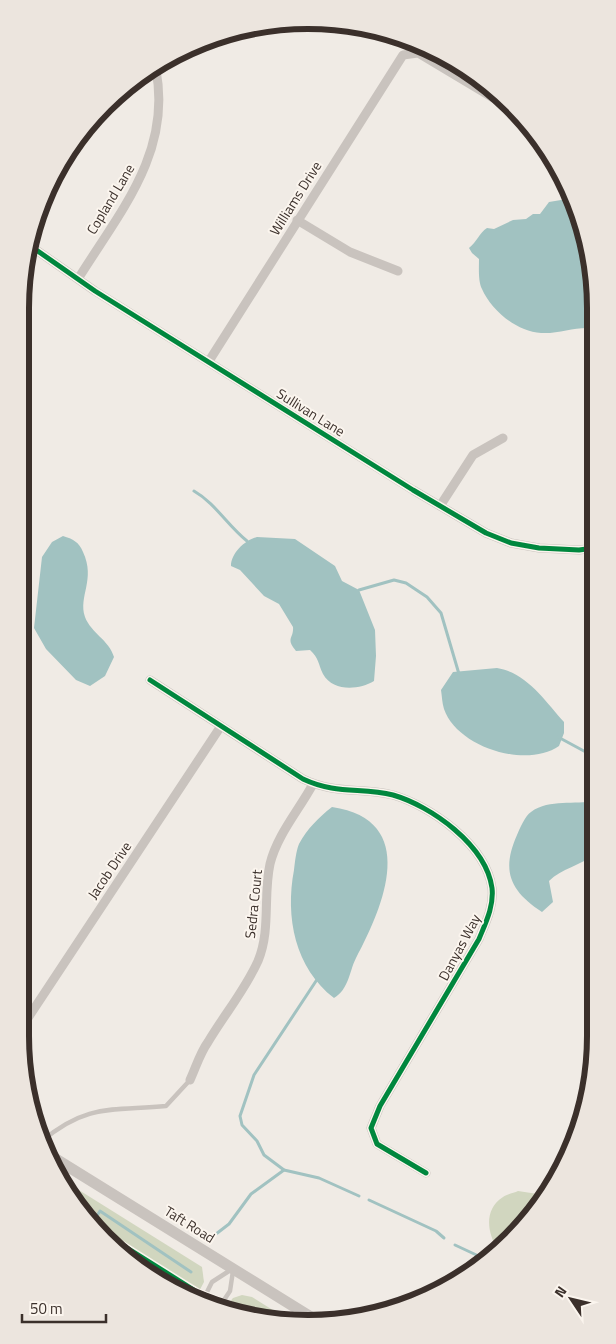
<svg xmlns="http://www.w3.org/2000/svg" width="616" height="1344" font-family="'Titillium Web',sans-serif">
<rect width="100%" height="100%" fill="#f0ebe5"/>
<g fill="#d1d6bf">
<path d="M66,1182L202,1267L204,1282L196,1297L164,1286L91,1226Z"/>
<path d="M518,1191L544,1195L524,1226L497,1248C487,1232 484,1209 503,1197C507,1194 514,1193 518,1191Z"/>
<path d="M242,1295L252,1297L287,1319H252L225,1308L233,1298Z"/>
</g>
<g fill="#a1c2c1">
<path d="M567,199L575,200L593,270L594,333L587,328C572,328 557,334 541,333C517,332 491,310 482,289C478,281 479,268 479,259L472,253L469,248C477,242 479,233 487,228L494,229L513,220L526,219L533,214H540L549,202Z"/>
<path d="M63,536C73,539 79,542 83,552C96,580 78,596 85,617C91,633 109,640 114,657L105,676L90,686L76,680L46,649L34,628L42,557L52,542Z"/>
<path d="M257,537L295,539L335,566L342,581L359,590L375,630L376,656L374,681C359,690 333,692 323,674C318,664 319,658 310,650L296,651C285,638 294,639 293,627L279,604L264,596L240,570L231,566C231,553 245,540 257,537Z"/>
<path d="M497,668C527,673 545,701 564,722V733L559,746C526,769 457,747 444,709C442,703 442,696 441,690L453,672Z"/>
<path d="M595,800V854C581,865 561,869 549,881L553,902L542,912C510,891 501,871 517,835C520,828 525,816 531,812C550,798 575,806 595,800Z"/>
<path d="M332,807C420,820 384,906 356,958C349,972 349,989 334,998C295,968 285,917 294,870C295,862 296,851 299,844C307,829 319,817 332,807Z"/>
</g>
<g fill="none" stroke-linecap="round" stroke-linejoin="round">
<g stroke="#a1c2c1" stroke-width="3">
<path d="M194,491C215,503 228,526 247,541"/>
<path d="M359,590L394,580L406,583L427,597L441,613L459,674"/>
<path d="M558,737L595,757"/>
<path d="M318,978L254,1075L240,1116L242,1125L257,1141L264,1155L284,1170L319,1178L359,1196"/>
<path d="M369,1200L436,1231L444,1238"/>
<path d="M91,1225L100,1211L191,1272"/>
<path d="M216,1234L229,1224L251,1194L284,1170"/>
<path d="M455,1245L485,1259"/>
</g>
<g stroke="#c9c3be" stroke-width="4.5">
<path d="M42,1141C87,1103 113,1111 166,1106L190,1080"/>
<path d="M203,1300L212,1282L232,1269"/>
<path d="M220,1306L230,1291L233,1271"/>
</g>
<g stroke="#c9c3be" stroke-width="9">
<path d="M297,220L350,252L398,271"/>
<path d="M32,247L95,291L413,490L486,533L511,543L539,548L579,550L594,548"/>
<path d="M78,279C119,213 172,153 156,70"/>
<path d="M209,361L403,55L418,53L515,111"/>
<path d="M440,506L473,455L503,438"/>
<path d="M150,680L303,779C337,795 361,787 393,795C431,806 486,845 492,888C494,906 486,922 479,939L380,1106L371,1128L377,1144L426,1173"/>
<path d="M20,1030L221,726"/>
<path d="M190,1080C196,1067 200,1053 208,1042C224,1015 245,990 258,961C271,930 263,896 270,864C277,835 299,810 313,784"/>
</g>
<path stroke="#c9c3be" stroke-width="11" d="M51,1156L314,1319"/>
<defs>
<g id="cycleway">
<path d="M32,247L95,291L413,490L486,533L511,543L539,548L579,550L594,548"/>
<path d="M150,680L303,779C337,795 361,787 393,795C431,806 486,845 492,888C494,906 486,922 479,939L380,1106L371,1128L377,1144L426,1173"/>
<path d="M92,1226L197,1292L245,1311L257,1319"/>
</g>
</defs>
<use href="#cycleway" stroke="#fbf5ee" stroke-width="8"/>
<use href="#cycleway" stroke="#00873e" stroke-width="5"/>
</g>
<g text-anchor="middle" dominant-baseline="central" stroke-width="4" stroke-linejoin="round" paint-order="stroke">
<g font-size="14" fill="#3b302b" stroke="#fbf5ee">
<text transform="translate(295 198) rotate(-58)">Williams Drive</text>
<text transform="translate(110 199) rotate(-59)">Copland Lane</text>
<text transform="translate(311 412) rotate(32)">Sullivan Lane</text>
<text transform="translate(109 870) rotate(-56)">Jacob Drive</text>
<text transform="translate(253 904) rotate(-84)">Sedra Court</text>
<text transform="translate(459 947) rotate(-62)">Danyas Way</text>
<text transform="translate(190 1224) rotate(32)">Taft Road</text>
</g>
</g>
<path d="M0 0H616V1344H0ZM308 29H308A279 279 0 0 1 587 308V1036A279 279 0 0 1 308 1315H308A279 279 0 0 1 29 1036V308A279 279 0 0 1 308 29Z" fill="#ece5de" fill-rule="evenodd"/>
<path fill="none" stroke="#3b302b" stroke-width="6" d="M308 29H308A279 279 0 0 1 587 308V1036A279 279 0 0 1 308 1315H308A279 279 0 0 1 29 1036V308A279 279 0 0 1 308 29Z"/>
<g transform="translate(571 1299) rotate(305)" stroke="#fbf5ee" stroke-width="4" paint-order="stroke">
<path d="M0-4L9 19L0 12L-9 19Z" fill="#3b302b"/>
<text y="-8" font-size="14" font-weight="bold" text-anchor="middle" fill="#3b302b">N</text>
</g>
<path d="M22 1314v8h84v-8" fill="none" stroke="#3b302b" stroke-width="2.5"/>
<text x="30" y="1314" font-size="15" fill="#3b302b" stroke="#fbf5ee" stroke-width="4" paint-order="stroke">50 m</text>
</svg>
